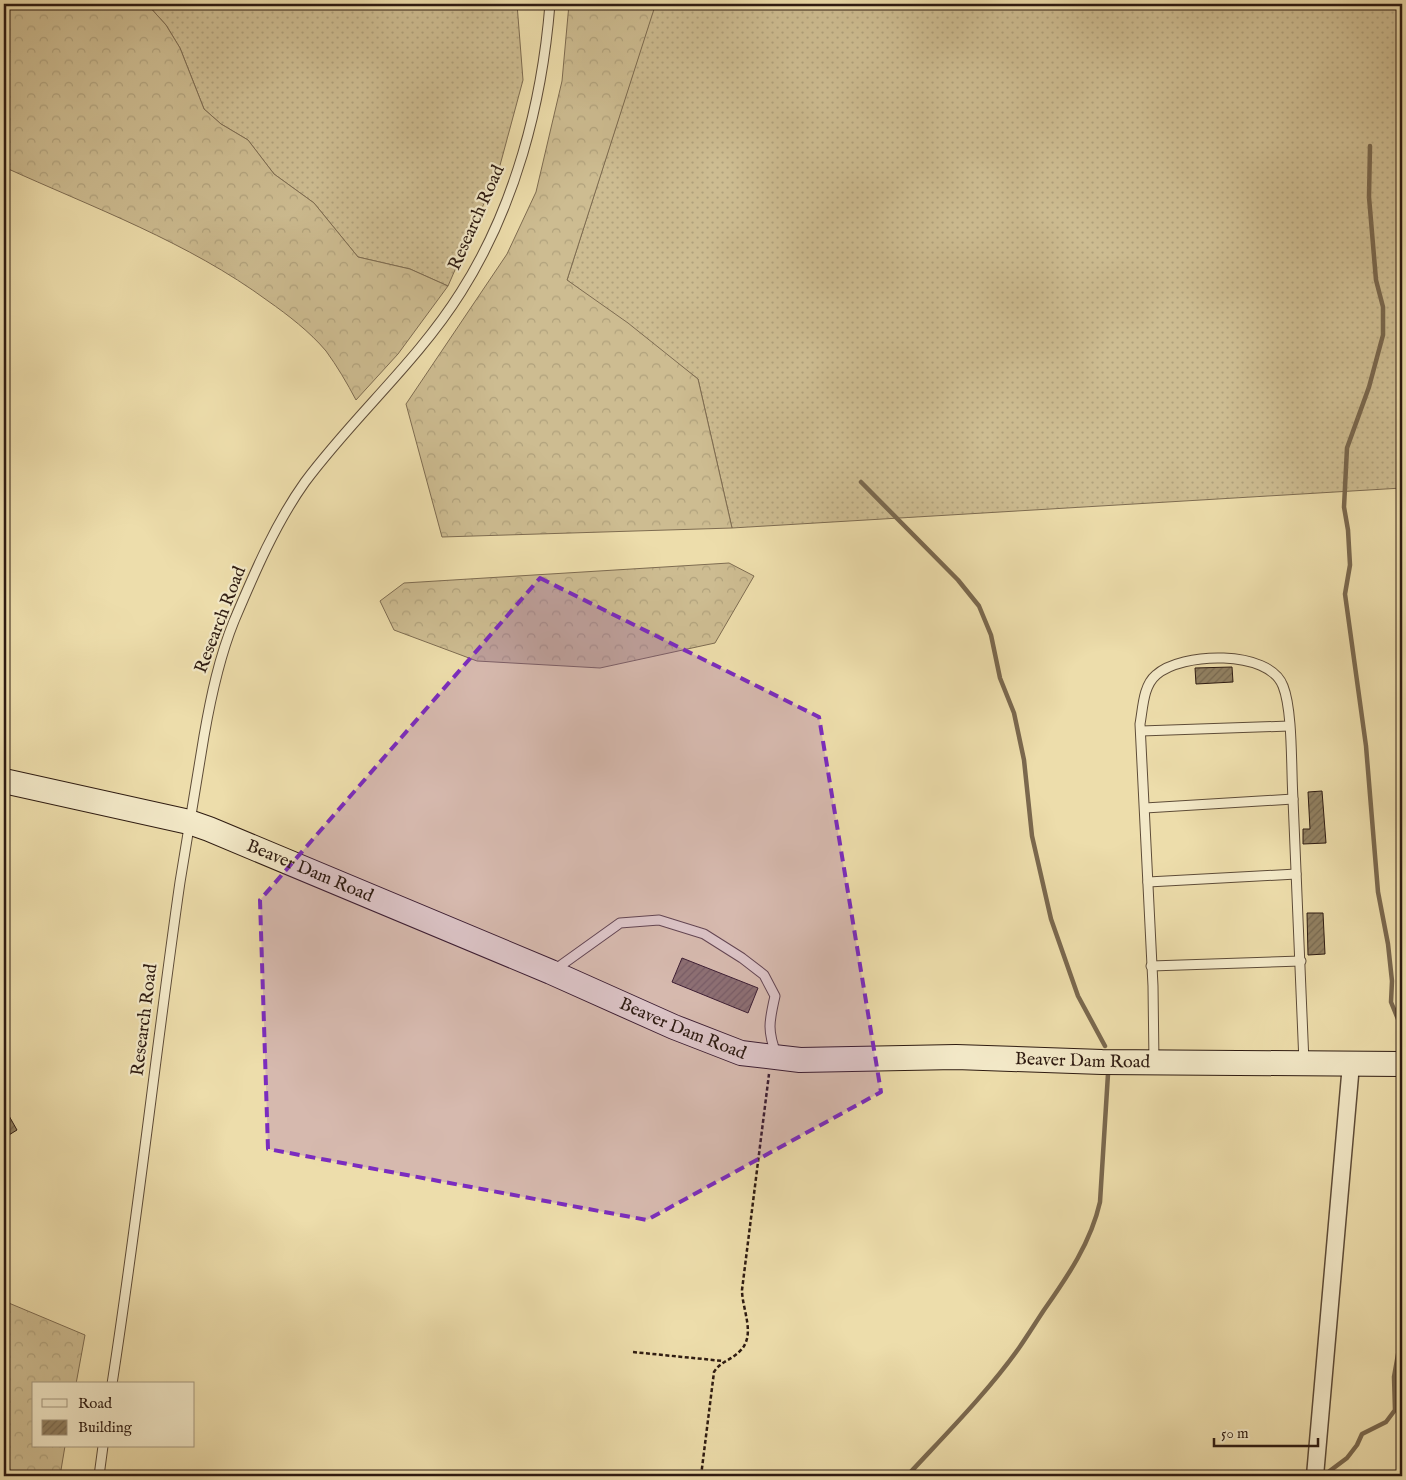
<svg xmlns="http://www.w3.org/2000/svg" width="1406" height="1480" font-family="'IM FELL English',serif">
<defs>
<pattern id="grass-dots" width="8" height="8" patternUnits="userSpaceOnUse" patternTransform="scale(1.25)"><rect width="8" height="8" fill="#cdbc91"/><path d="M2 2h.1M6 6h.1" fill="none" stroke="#b0a17c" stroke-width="1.8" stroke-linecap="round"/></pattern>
<pattern id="forest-crowns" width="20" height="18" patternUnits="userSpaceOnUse" patternTransform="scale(1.25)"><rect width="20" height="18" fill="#cdbc91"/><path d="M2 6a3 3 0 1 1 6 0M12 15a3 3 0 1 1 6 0" fill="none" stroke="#b0a17c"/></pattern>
<pattern id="building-hatch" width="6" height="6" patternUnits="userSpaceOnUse" patternTransform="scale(1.25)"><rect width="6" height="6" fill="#918061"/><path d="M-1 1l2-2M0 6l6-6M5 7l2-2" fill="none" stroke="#77684f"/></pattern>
</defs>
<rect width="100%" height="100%" fill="#edddab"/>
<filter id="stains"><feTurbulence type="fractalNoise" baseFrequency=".004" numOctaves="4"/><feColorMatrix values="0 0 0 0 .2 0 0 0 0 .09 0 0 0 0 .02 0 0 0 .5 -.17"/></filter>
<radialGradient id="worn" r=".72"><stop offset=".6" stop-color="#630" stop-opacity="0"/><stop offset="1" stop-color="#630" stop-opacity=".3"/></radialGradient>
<g fill="url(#grass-dots)" stroke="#7e6c51">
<path d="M147,4H517L523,80L499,169L448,286L410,269L358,257L314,203L274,174L248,140L221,124L204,109L180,48L166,25Z"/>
<path d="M655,4H1402V488L732,528L698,379L567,280Z"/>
</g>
<g fill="url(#forest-crowns)" stroke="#7e6c51">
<path d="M4,4H147L166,25L180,48L204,109L221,124L248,140L274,174L314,203L358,257L410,269L448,286L398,354L356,400C347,383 337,366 326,351C310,332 288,315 268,301C188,242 94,208 4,167Z"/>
<path d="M569,4H655V6L567,280L628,323L698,379L732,528L442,537L406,404L507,254L536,192L562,81Z"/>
<path d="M729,563L754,576L715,643L600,668L477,661L394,630L380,601L404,583Z"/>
<path d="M4,1301L85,1335L76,1384H34V1446H65L60,1476H4Z"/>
</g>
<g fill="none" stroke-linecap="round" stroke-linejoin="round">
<g stroke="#7a684e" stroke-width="4.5">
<path d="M1370,146L1369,197L1376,280L1383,307V335L1369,387L1347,448L1344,507L1348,530L1350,565L1345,594L1366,746L1378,892L1388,944L1392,981L1391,1002L1400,1024V1053"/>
<path d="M861,482L958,580L979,606L991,635L1000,678L1014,713L1024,760L1032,836L1051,919L1078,996L1105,1046"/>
<path d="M1400,1076L1402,1101"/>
<path d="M1327,1473L1347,1458L1357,1445L1362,1434L1386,1422L1395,1410L1394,1377L1402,1332"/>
<path d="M907,1476C944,1436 987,1393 1019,1348C1028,1335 1036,1322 1044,1310C1068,1276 1091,1242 1100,1202L1108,1074"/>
</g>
</g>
<g fill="url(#building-hatch)" stroke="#2e1b11">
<path d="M1232,667L1233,682L1196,684L1195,668Z"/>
<path d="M1322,791L1326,843L1303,844V829H1310L1308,792Z"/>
<path d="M1307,913H1323L1325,954L1308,955Z"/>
<path d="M682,958L758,988L748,1013L672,982Z"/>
<path d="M4,1107L17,1130L4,1138Z"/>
</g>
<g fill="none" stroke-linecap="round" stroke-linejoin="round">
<defs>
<g id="lane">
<path d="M1141,731L1289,726"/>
<path d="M1145,808L1293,799"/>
<path d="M1148,882L1296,874"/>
<path d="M1151,966L1301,961"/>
<path d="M553,971L620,923L659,920L704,934L742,958L764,975L775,996C769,1022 767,1031 777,1056"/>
<path d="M1154,1062L1153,986L1140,724C1143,708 1143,686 1156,675C1181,652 1269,649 1283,686C1293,711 1291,770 1293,799C1297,887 1301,975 1304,1063"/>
<path d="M112,1384C138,1217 156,1049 180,882C188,833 196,785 204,736C211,696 219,658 234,621C254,574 275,524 305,482C354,416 417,362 461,292C515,207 542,104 550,4"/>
<path d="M99,1476L103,1446"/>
</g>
<path id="street" d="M1315,1476L1351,1064"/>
<g id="secondary">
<path id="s1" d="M4,781L189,822L209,829L551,972L674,1027L741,1053L800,1060L956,1057L1102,1062L1402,1064"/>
</g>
</defs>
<use href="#lane" stroke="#5e4c38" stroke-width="11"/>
<use href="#street" stroke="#5e4c38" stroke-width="19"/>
<use href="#secondary" stroke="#2e1b11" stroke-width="26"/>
<g stroke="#2e1b11" stroke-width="2.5" stroke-dasharray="4 2.5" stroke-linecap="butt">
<path d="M633,1352L723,1361"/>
<path d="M701,1476L714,1372C720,1362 731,1360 739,1352C757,1336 742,1310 742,1290L769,1074"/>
</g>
<use href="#lane" stroke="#f3e9c8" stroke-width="9"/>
<use href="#street" stroke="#f3e9c8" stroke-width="16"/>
<use href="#secondary" stroke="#f3e9c8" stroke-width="24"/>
</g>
<path fill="#7b2cbf" fill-opacity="0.2" stroke="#7b2cbf" stroke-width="4" stroke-dasharray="10 6" stroke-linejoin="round" d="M540,578L819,717L881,1092L647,1220L268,1149L260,900Z"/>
<g text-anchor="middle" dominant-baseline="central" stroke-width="4.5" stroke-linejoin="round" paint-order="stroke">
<g font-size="18" fill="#2e1b11" stroke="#f3e9c8">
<text transform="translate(477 218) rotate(-66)">Research Road</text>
<text transform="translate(221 620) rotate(-69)">Research Road</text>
<text stroke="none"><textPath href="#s1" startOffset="320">Beaver Dam Road</textPath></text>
<text transform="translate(145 1020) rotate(-83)">Research Road</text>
<text stroke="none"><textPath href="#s1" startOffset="725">Beaver Dam Road</textPath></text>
<text stroke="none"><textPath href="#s1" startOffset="1130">Beaver Dam Road</textPath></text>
</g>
</g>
<rect width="1406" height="1480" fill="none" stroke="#edddab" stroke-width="20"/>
<rect x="5" y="5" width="1396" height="1470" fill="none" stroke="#2e1b11" stroke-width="2.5"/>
<rect x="10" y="10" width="1386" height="1460" fill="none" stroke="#2e1b11"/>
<rect x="32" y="1382" width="162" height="65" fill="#f3e9c8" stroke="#a4977f"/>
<rect x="42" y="1399" width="25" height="8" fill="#f3e9c8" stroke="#a4977f"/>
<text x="78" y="1408" font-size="15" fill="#2e1b11">Road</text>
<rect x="42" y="1420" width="25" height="15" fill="url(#building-hatch)" stroke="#a4977f"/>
<text x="78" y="1432" font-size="15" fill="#2e1b11">Building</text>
<path d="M1214 1438v8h104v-8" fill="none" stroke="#2e1b11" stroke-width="2.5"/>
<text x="1221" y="1438" font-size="15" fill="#2e1b11" stroke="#f3e9c8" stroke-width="4" paint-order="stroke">50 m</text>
<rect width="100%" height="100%" filter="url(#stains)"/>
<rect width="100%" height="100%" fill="url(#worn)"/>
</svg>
